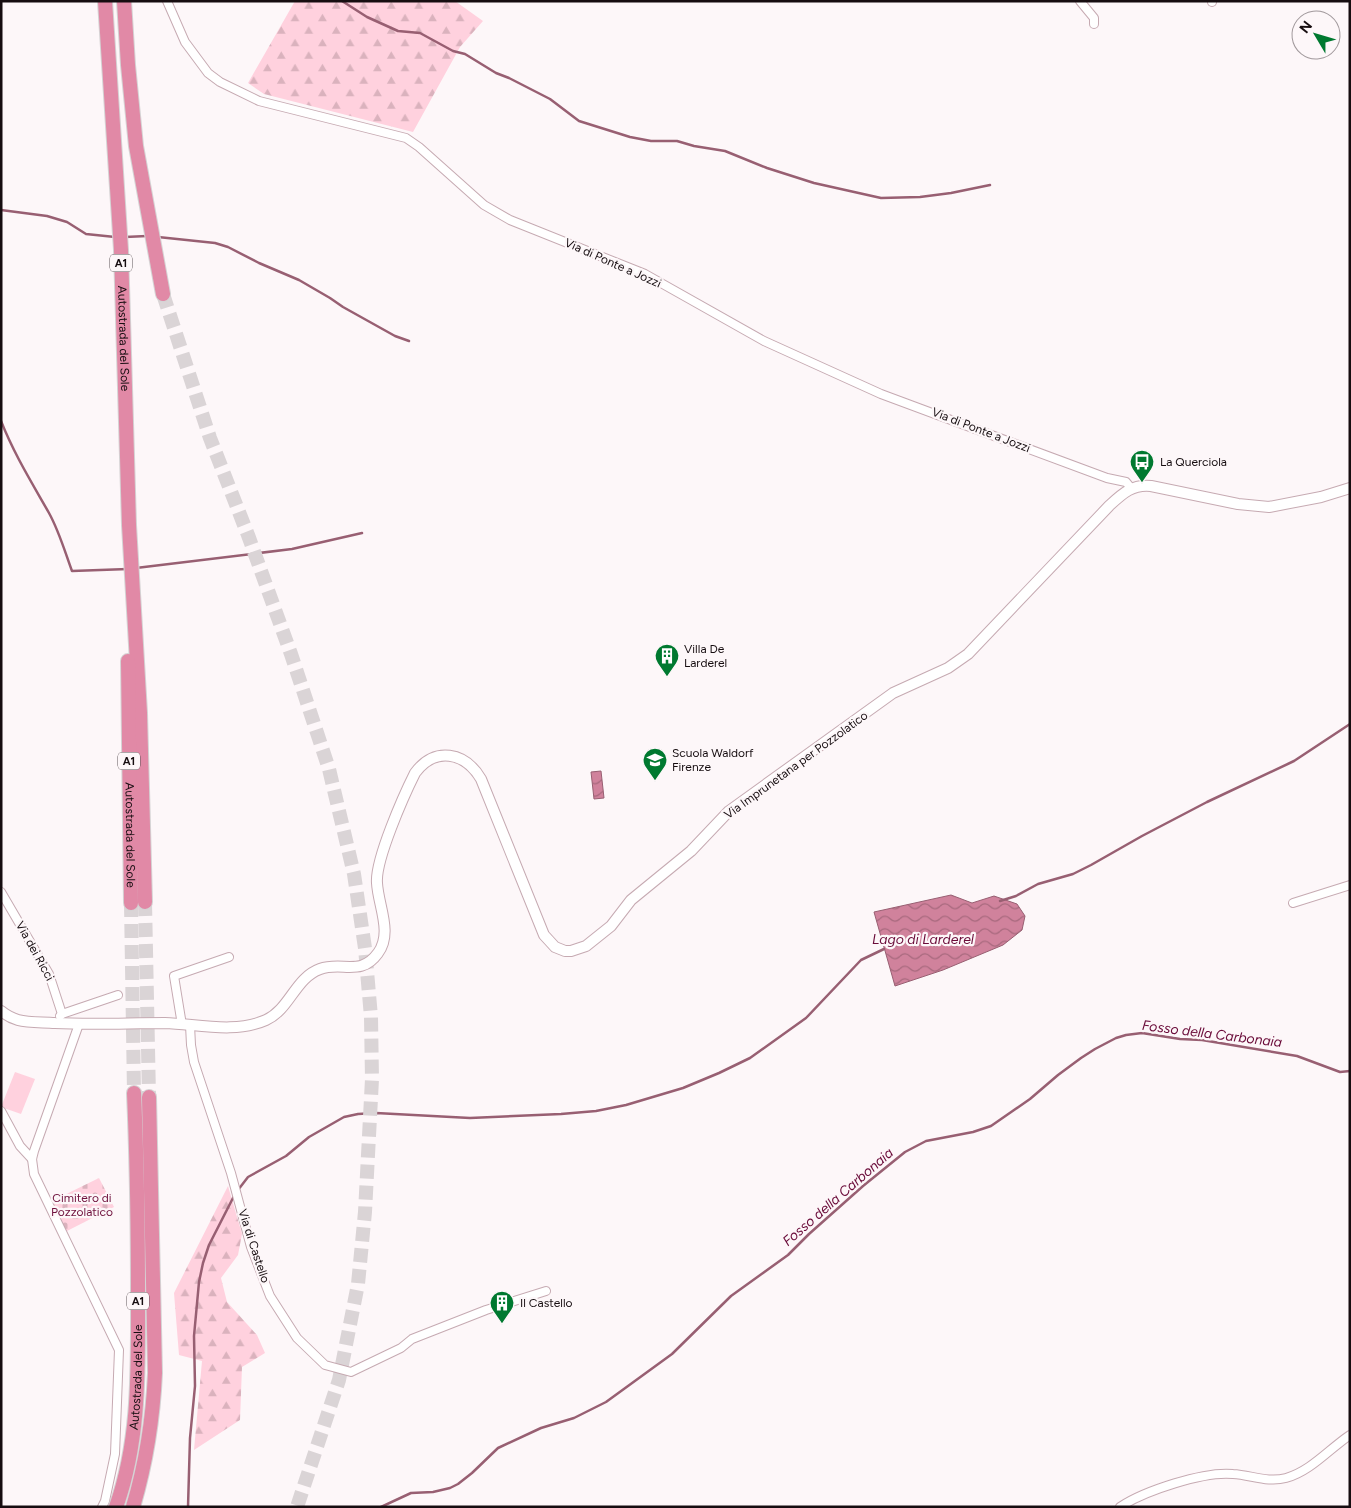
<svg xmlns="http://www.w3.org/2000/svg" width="1351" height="1508" font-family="Figtree,sans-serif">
<defs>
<pattern id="forest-firs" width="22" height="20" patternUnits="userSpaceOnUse" patternTransform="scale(1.25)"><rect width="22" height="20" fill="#ffd1de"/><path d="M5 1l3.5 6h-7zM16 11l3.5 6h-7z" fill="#dab2bd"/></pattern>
<pattern id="cemetery-stones" width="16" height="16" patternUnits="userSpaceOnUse" patternTransform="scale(1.25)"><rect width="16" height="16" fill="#ffd1de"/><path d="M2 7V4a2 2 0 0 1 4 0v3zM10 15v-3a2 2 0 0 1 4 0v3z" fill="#dab2bd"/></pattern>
<pattern id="water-waves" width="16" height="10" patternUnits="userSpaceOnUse" patternTransform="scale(1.25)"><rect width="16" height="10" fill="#d0829c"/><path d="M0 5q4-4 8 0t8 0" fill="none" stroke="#a8697e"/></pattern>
</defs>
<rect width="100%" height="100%" fill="#fdf7f9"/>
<path fill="#ffd1de" d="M15,1072L35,1079L21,1114L1,1107Z"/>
<g fill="url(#forest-firs)">
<path d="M295,1H455L483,21L460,47L413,132L264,94L248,83Z"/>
<path d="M228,1186L242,1234L238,1255L221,1278L227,1302L257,1335L265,1353L242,1367L240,1420L194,1450L202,1361L179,1355L174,1293Z"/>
</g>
<path fill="url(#cemetery-stones)" d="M99,1178L114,1207L65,1232L50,1202Z"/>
<g fill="url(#water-waves)" stroke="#985f72">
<path d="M601,771L604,798L594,799L591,772Z"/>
<path d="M951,895L972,903L994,896L1017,904L1025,916L1022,930L1003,945L943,970L895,986L874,912Z"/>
</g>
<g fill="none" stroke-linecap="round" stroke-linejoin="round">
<g stroke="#985f72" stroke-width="2.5">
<path d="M342,1L367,17L398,31L420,33L453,51L465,54L496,73L509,78L550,99L579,121L630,137L651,141H677L694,146L725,151L767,168L814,183L881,198L920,197L951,193L990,185"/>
<path d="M1,210L47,216L67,222L86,234L115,237"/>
<path d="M125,237L147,236"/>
<path d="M158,237L215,243L228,247L259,263L299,280L330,298L343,307L395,336L409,341"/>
<path d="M1,421C14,454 32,483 49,513C59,531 65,552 72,571L128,569"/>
<path d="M136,568L292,549L362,533"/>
<path d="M1000,901L1016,896L1038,884L1073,874L1091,865L1142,836L1207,802L1294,761L1350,724"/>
<path d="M238,1190L248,1177L286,1156L309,1137L344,1117L358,1114L376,1113L470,1118L561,1114L596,1111L626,1105L683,1088L719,1073L750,1058L806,1018L861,960L884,949"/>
<path d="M188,1507L190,1438L195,1386L194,1336L199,1282L203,1263L209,1245L235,1194"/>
<path d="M381,1507L411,1493L433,1492L450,1488L458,1484L472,1473L498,1448L541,1428L574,1418L606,1402L672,1354L731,1296L788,1255L809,1234L863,1186L905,1152L926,1141L973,1132L991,1126L1030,1099L1058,1075L1081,1058L1095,1049L1116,1038L1126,1035L1142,1033L1180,1039L1202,1040L1297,1056L1340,1072L1350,1071"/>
</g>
<g stroke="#dad4d6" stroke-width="14" stroke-dasharray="14 7" stroke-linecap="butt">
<path d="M163,294L210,438L248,535L291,654L329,769L354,874L365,948L371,1017L372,1079L365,1212L358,1284L339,1380L297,1507"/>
<path d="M145,902L149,1097"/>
<path d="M131,903L134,1093"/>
</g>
<defs>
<g id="minor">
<path d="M167,1L185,42L208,73L220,82L259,101L406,138L419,147L484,205L510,220L645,274L764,341L881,394L1107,478L1126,482L1131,488"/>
<path d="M1080,1L1094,18V24"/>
<path d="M1212,2V1"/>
<path d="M1,892L49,974L62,1014"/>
<path d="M1293,903L1350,885"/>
<path d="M60,1016L62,1014L118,995"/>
<path d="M79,1024L34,1151L32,1159L34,1174L119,1350L115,1454L105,1501L102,1507"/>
<path d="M182,1025L174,976L229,957"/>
<path d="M190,1025L191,1045L194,1062L231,1173L251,1247L270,1296L297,1338L325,1365L351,1372L401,1348L412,1339L486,1310L546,1291"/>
<path d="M1,1111L20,1146L32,1159"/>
<path d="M1120,1507C1144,1491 1204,1471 1233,1474C1251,1475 1268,1483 1286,1478C1311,1471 1329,1449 1350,1435"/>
</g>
<path id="secondary" d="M1,1011C6,1015 11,1018 18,1020C29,1023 43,1022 55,1023C92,1025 128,1023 165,1023C197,1024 235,1034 266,1020C290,1009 295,978 320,969C342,961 361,977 378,953C393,933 378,905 377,883C375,860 404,795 415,773C435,746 465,752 481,779L544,935L555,947L565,951H571L586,946L611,926L631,900L691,851L729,811L893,693L948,668L968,654L1109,506C1122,494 1132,484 1151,486L1238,504L1269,507L1321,497L1350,488"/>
<g id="motorway">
<path id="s1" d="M105,1L121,250L129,525L140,713L145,902"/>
<path d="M124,1L128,65L136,146L163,294"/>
<path id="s2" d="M128,661L131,903"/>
<path id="s3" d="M116,1507C140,1440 138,1369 138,1299C138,1231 137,1162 134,1093"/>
<path d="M133,1507C146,1463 153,1419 155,1373L149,1097"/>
</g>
</defs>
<use href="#minor" stroke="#c6aab2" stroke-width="10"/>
<use href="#secondary" stroke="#c6aab2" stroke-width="12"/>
<use href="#motorway" stroke="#d5d3d4" stroke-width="16"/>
<use href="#minor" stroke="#fff" stroke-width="8"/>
<use href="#secondary" stroke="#fff" stroke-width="10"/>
<use href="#motorway" stroke="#e189a6" stroke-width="14"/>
</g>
<defs>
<symbol id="bus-pin" viewBox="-11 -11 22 30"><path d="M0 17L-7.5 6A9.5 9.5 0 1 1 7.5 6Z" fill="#007930" stroke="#fdf7f9"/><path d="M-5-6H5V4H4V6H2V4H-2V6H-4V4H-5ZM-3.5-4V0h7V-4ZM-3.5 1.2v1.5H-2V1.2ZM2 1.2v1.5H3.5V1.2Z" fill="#fff"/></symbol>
<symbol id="building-pin" viewBox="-11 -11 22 30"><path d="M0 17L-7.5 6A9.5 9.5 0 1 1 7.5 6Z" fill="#007930" stroke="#fdf7f9"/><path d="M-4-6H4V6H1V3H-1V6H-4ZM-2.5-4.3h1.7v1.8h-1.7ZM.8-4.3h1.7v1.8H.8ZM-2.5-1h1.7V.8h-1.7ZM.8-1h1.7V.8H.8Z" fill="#fff"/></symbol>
<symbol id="school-pin" viewBox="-11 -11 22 30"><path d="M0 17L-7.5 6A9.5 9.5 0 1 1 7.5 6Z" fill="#007930" stroke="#fdf7f9"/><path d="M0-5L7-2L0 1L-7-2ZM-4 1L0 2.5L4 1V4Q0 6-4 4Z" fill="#fff"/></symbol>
</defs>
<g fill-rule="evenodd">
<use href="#bus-pin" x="1128" y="448" width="28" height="38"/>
<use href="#building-pin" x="653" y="642" width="28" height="38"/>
<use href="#school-pin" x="641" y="746" width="28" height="38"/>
<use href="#building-pin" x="488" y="1289" width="28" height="38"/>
</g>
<g text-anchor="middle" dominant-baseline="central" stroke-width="4.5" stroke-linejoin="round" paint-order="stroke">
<g fill="#fdf7f9" stroke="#5b5356" stroke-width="1">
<rect x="110" y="254.5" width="22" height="17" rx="4"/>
<rect x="118" y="752.5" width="22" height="17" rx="4"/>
<rect x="127" y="1292.5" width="22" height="17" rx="4"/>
</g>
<g font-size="11" font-weight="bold" fill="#160d10">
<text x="121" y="263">A1</text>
<text x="129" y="761">A1</text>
<text x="138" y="1301">A1</text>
</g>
<g font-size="12" fill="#160d10" stroke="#fdf7f9">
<text transform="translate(613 263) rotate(24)">Via di Ponte a Jozzi</text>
<text stroke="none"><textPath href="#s1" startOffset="338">Autostrada del Sole</textPath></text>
<text transform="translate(981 430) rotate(21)">Via di Ponte a Jozzi</text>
<text transform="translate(796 765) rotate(-36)">Via Imprunetana per Pozzolatico</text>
<text stroke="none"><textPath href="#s2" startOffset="174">Autostrada del Sole</textPath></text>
<text transform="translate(35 951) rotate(61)">Via dei Ricci</text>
<text transform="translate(254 1246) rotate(72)">Via di Castello</text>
<text stroke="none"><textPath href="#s3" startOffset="132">Autostrada del Sole</textPath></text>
</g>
<g font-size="12" fill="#160d10" stroke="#fdf7f9" text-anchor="start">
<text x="1160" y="462">La Querciola</text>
<text x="684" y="649">Villa De<tspan x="684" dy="14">Larderel</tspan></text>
<text x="672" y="753">Scuola Waldorf<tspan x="672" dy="14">Firenze</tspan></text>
<text x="520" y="1303">Il Castello</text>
</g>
<g font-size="12" fill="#6f113d" stroke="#fdf7f9">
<text x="82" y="1198">Cimitero di<tspan x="82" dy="14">Pozzolatico</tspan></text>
</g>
<g font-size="14" font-style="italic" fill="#6a0b39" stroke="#fdf7f9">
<text x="923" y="939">Lago di Larderel</text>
<text transform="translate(1212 1034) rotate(7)">Fosso della Carbonaia</text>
<text transform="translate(838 1197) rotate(-41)">Fosso della Carbonaia</text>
</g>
</g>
<rect width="1351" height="1508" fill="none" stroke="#160d10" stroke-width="5"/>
<g transform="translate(1316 35) rotate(308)"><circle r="24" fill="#fdf7f9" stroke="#a1999c"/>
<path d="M0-4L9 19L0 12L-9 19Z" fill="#007930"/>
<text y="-8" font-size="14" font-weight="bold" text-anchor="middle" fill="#160d10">N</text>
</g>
</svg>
